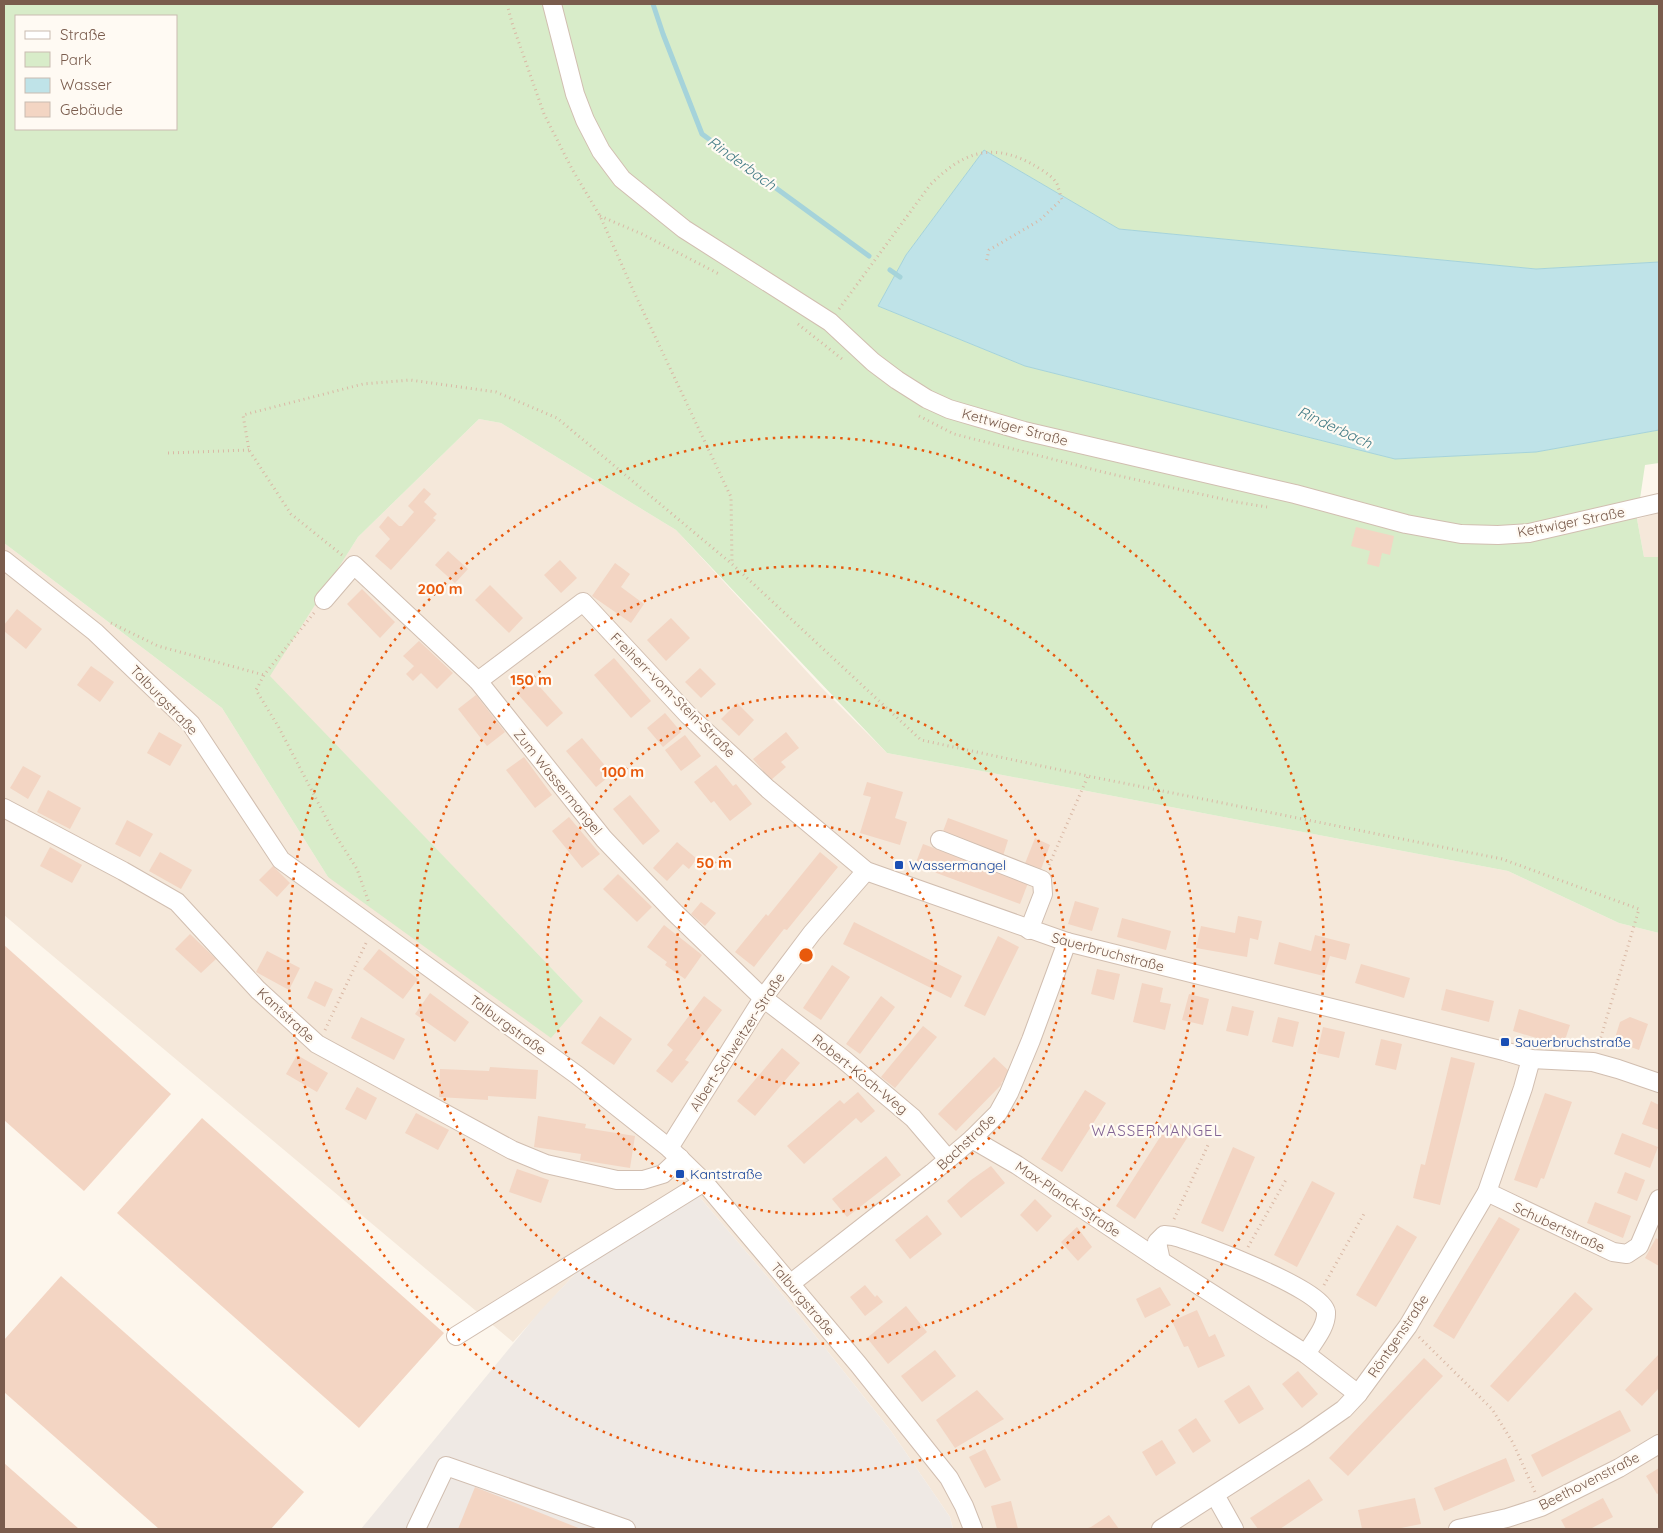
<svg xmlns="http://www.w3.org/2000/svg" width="1663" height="1533" font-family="Quicksand,sans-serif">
<rect width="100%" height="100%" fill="#fdf6ec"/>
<g fill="#f5e8da">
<path d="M479,419L501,423L676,530L821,687L887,753L1508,871L1619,923L1659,933V1529H953L950,1517L891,1431L783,1295L697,1194L592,1255L513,1342L4,915V543L222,708L328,877L583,1001L269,676L358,537Z"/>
<path d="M1659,513V557H1644L1637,519Z"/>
</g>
<path fill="#efe9e4" d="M697,1194L783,1295L891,1431L950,1517L953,1529H361L540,1311L594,1254Z"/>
<path fill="#d8ecc9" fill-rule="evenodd" d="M4,4H1659V262L1536,269L1119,229L984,150L906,255L878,306L1025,366L1395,459L1536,452L1659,430V463L1645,465L1637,519L1644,557H1659V933L1619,923L1508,871L887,753L676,530L501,423L479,419L358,537L270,676L583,1001L551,1038L328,877L222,708L4,543ZM16,16H176V129H16Z"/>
<path fill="#bfe3e8" stroke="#a5d3da" d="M984,150L1119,229L1536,269L1659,262V430L1536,452L1395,459L1025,366L878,306L906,255Z"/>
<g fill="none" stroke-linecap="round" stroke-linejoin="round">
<g stroke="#a5d3da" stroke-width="5">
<path d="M653,4L663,34L702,134L869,256"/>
<path d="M890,270L900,277"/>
</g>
</g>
<g fill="#f3d5c3">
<path d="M424,488L431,494L424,502L437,514L433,518L436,520L391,570L375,556L390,539L379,527L388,516L399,526H402L414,512L408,506Z"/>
<path d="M1356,527L1394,536L1390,555L1382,553L1379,567L1367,564L1370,551L1351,546Z"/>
<path d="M448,551L468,569L455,583L435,565Z"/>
<path d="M560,560L577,578L561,593L544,575Z"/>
<path d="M615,563L630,574L621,587L644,604L631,623L592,596Z"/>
<path d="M490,585L523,618L509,633L475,600Z"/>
<path d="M362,589L395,622L380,638L347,604Z"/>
<path d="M17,609L42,629L26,649L4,631V625Z"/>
<path d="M671,618L690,638L666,661L647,640Z"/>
<path d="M419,641L453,673L437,689L421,673L413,681L406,674L414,666L403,656Z"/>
<path d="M614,658L651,701L631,718L594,675Z"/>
<path d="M91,666L114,682L100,702L77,685Z"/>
<path d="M700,668L716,684L701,698L685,682Z"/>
<path d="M532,678L563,713L547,727L516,692Z"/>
<path d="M476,695L505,732L487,746L458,709Z"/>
<path d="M737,703L754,720L739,736L721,719Z"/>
<path d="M665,713L681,732L663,747L647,728Z"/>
<path d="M159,732L182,745L170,766L147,753Z"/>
<path d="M786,732L799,748L781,762L786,767L771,780L753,759Z"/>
<path d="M685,735L701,756L681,771L665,750Z"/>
<path d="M582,738L612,774L596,787L566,751Z"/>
<path d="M524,757L552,795L535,808L506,770Z"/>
<path d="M716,765L733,786L736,784L752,804L730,821L714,801L711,803L694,782Z"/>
<path d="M23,766L41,776L28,799L10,788Z"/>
<path d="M867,782L903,792L895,818L907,822L900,845L860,833L871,797L863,795Z"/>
<path d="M48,790L81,808L70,829L37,812Z"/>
<path d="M630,795L660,831L643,845L613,809Z"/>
<path d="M569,817L600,854L582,868L552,831Z"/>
<path d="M948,818L1008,840L1003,856L942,834Z"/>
<path d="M127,820L153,834L140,857L115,844Z"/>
<path d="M1035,838L1050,845L1040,872L1024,866Z"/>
<path d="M677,842L697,859L689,869L683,864L667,881L653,868Z"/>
<path d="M923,844L1028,883L1020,904L915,865Z"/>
<path d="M50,847L82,865L72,883L40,866Z"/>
<path d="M160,852L192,870L181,889L149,871Z"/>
<path d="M820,852L838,867L787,930L784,929L754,967L735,952L766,914L768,916Z"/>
<path d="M273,866L290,883L277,897L259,880Z"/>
<path d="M618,874L652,907L637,922L603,889Z"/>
<path d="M1075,901L1099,908L1092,931L1068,924Z"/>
<path d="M701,902L716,913L705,926L691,914Z"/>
<path d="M1238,916L1262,921L1258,940L1250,938L1247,957L1196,948L1201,926L1235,933Z"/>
<path d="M1122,918L1171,931L1166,950L1117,937Z"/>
<path d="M854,922L962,976L951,998L843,944Z"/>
<path d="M664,925L702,955L685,979L665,965L667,962L647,947Z"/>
<path d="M190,934L216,959L201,973L175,949Z"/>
<path d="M1315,935L1350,944L1346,960L1330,956L1324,976L1274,964L1279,942L1311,951Z"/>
<path d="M998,936L1019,947L985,1016L964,1006Z"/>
<path d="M4,945L171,1094L84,1191L4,1120Z"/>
<path d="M379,949L418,979L403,999L363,969Z"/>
<path d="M267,951L300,968L289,990L256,972Z"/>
<path d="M1361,964L1410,978L1404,998L1355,983Z"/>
<path d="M832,965L850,977L821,1020L803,1008Z"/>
<path d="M1097,969L1120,974L1114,1000L1091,994Z"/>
<path d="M315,981L333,989L325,1007L307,998Z"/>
<path d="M1142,983L1163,988L1160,1002L1171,1004L1165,1030L1133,1022Z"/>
<path d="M1446,989L1494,1001L1489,1022L1441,1010Z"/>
<path d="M430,993L469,1022L455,1042L415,1014Z"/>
<path d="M1189,994L1209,999L1203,1025L1182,1020Z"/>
<path d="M704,996L722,1010L685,1060L689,1062L672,1083L656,1071L673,1050L667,1045Z"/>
<path d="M881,996L895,1007L860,1054L846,1044Z"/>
<path d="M1232,1006L1254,1011L1248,1036L1226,1031Z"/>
<path d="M1519,1009L1570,1025L1563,1046L1513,1031Z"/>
<path d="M600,1016L632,1039L614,1065L581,1043Z"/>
<path d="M361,1017L405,1039L394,1060L351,1038Z"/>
<path d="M1278,1017L1299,1022L1293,1047L1272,1042Z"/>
<path d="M1630,1017L1648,1024L1639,1050L1614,1041L1620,1022Z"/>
<path d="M923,1026L937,1037L895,1088L881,1077Z"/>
<path d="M1323,1027L1345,1032L1339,1058L1317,1053Z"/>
<path d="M1381,1039L1402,1044L1396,1070L1375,1065Z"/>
<path d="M782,1048L800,1063L755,1116L737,1101Z"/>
<path d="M297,1055L328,1073L317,1092L286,1074Z"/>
<path d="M994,1057L1011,1073L1001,1083L1002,1084L956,1131L938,1114Z"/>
<path d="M1451,1057L1475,1063L1440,1205L1413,1198L1421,1164L1425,1165Z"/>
<path d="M490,1067L538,1070L536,1099L488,1096V1100L439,1097L440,1069L489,1071Z"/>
<path d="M357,1087L377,1098L366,1120L345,1109Z"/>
<path d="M1085,1090L1106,1103L1062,1172L1041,1159Z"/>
<path d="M858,1092L875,1111L861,1123L856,1118L804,1164L787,1146L840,1100L844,1104Z"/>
<path d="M1545,1093L1572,1102L1544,1179L1541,1178L1537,1188L1514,1180Z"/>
<path d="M1651,1101L1659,1105V1130L1642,1124Z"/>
<path d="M416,1113L449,1130L438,1150L405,1133Z"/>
<path d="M538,1116L586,1124L585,1128L635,1136L630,1168L580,1160L581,1154L534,1147Z"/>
<path d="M202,1118L444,1333L359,1428L117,1213Z"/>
<path d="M1169,1123L1189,1135L1135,1219L1116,1206Z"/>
<path d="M1622,1133L1658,1147L1650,1168L1614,1154Z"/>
<path d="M1233,1147L1255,1157L1223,1232L1201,1223Z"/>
<path d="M886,1156L901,1175L847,1217L832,1199Z"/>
<path d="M991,1166L1005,1183L961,1218L947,1201L971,1180Z"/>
<path d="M517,1169L549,1180L541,1203L509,1192Z"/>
<path d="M1625,1172L1645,1180L1637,1201L1617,1193Z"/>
<path d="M1312,1181L1335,1193L1297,1267L1274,1255Z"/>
<path d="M1035,1199L1052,1216L1037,1232L1020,1215Z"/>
<path d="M1595,1202L1631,1216L1623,1238L1587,1223Z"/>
<path d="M927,1215L942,1234L910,1259L895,1240Z"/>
<path d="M1499,1217L1520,1229L1454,1339L1433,1326Z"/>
<path d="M1397,1225L1417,1237L1376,1307L1356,1295Z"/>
<path d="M1077,1227L1092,1247L1078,1261L1061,1242Z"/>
<path d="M1656,1238L1659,1240V1266L1645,1258Z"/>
<path d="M61,1276L304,1492L271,1529H159L4,1392V1340Z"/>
<path d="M865,1285L875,1297L877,1295L883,1302L865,1316L850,1297Z"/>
<path d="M1160,1287L1171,1305L1145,1318L1136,1299Z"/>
<path d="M1575,1292L1593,1309L1508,1402L1490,1386Z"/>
<path d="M906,1306L927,1332L888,1364L867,1338Z"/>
<path d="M1197,1310L1209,1337L1215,1334L1225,1356L1198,1368L1188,1346L1184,1347L1172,1321Z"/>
<path d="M935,1350L956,1376L922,1402L901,1376Z"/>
<path d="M1659,1354V1388L1642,1406L1625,1390Z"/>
<path d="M1424,1358L1443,1376L1348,1476L1329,1458Z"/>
<path d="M1298,1371L1318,1394L1302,1408L1282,1384Z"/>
<path d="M1249,1385L1264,1409L1239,1424L1224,1401Z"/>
<path d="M977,1390L1004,1419L955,1448L936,1420Z"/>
<path d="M1620,1410L1631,1431L1542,1477L1531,1455Z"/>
<path d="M1196,1418L1211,1441L1193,1453L1178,1430Z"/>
<path d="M1162,1440L1176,1463L1156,1476L1142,1452Z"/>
<path d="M985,1449L1001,1480L985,1488L969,1457Z"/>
<path d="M1506,1458L1515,1481L1444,1511L1434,1488Z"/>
<path d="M4,1463L79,1529H4Z"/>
<path d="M1659,1468V1493L1657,1494L1646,1476Z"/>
<path d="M1309,1479L1323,1500L1280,1529H1258L1250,1518Z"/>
<path d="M475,1487L581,1529H458Z"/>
<path d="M1415,1498L1421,1524L1396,1529H1362L1358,1510Z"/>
<path d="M1603,1498L1613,1517L1590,1529H1566L1561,1520Z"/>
<path d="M1011,1501L1018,1529H997L991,1506Z"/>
<path d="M1109,1515L1119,1529H1085L1091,1527Z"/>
</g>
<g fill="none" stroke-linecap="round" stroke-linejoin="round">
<defs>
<g id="minor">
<path d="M552,4L575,94L585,120L601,151L622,179L684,229L830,322L873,362L897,380L927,399L949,409L1024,431L1295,494L1406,524L1461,534L1498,535L1529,533L1659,503"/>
<path d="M4,560L95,632L191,724L281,860L577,1075L669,1148L704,1182L858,1364L949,1478L964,1506L973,1529"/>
<path d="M324,600L354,565L478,681L604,839L674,912L763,998L843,1059L913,1118L948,1159"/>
<path d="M478,681L583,602L689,716L768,789L866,871L1067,942L1504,1051L1531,1059L1593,1062L1618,1069L1659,1083"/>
<path d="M4,808L123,871L177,902L258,990L317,1044L512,1150L546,1164L617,1180H643L663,1174L680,1158"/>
<path d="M940,840L1042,880L1043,894L1029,930"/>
<path d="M972,1139L1017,1165L1161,1261L1306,1354L1358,1394"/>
<path d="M669,1148L763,998L812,933L866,871"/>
<path d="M1487,1192L1613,1252L1627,1254L1639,1246L1659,1199"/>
<path d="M1161,1261L1157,1242L1164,1235L1173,1236C1197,1242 1323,1289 1326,1312C1327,1327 1313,1342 1306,1354"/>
<path d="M790,1284L932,1173L972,1139L998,1113L1009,1093L1031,1040L1067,942"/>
<path d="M456,1336L704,1182"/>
<path d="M1215,1495L1234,1529"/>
<path d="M416,1529L446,1466L626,1529"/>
<path d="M1161,1529L1304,1437L1344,1409L1358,1394L1408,1326L1487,1192L1523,1088L1531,1059"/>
<path d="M1458,1529L1507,1518L1541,1507L1619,1468L1659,1444"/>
</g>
</defs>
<use href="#minor" stroke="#d1beb0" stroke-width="20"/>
<g stroke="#d9b8a5" stroke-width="3" stroke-dasharray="1 4" stroke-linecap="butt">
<path d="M507,4L512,23L544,114L572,169L600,216L634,292L731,497L732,563"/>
<path d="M600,216L642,234L719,274"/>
<path d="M839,309L930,185C960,155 988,141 1030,163C1039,168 1052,175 1057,184C1059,189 1060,195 1062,199L1040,220L989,250L986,263"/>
<path d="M798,324L842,359"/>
<path d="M919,416L954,434L1111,474L1236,502L1267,507"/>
<path d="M168,453L249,450"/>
<path d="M342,555L291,514L249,450L243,415L363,384L410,380L496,392L557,418L732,564L921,740L1088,776L1502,859L1639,909L1598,1047"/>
<path d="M314,613L264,675L256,690L278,726L334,833L357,869L369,903"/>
<path d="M111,623L158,646L264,675"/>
<path d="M1049,865L1088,776"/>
<path d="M325,1030L367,941"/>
<path d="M1174,1219L1208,1145"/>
<path d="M1248,1247L1287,1178"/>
<path d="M1324,1285L1365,1212"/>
<path d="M1419,1337L1492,1409L1513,1443L1535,1492"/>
</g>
<use href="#minor" stroke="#fff" stroke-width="18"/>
</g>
<g fill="none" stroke="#e8590c" stroke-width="2.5" stroke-dasharray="2.5 5">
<circle cx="806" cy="955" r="130"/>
<circle cx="806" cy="955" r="259"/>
<circle cx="806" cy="955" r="389"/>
<circle cx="806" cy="955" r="518"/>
</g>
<g fill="#1a4fb4" stroke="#fffaf3" stroke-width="2">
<rect x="894" y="860" width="10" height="10" rx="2.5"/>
<rect x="1500" y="1037" width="10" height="10" rx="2.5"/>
<rect x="675" y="1169" width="10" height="10" rx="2.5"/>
</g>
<g text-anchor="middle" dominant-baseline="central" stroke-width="4.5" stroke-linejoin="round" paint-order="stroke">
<g font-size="14" fill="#7a5c4d" stroke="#fffaf3">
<text transform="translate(1015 427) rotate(15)">Kettwiger Straße</text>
<text transform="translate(1571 522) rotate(-11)">Kettwiger Straße</text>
<text transform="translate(673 695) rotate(45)">Freiherr-vom-Stein-Straße</text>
<text transform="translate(164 700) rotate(46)">Talburgstraße</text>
<text transform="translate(558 782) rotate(51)">Zum Wassermangel</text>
<text transform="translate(1108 952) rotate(15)">Sauerbruchstraße</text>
<text transform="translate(286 1015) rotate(43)">Kantstraße</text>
<text transform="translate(508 1025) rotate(36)">Talburgstraße</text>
<text transform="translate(737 1042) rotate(-57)">Albert-Schweitzer-Straße</text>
<text transform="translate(860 1074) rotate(39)">Robert-Koch-Weg</text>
<text transform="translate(966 1142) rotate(-43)">Bachstraße</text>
<text transform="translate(1068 1199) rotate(34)">Max-Planck-Straße</text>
<text transform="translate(1559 1227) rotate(25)">Schubertstraße</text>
<text transform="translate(803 1299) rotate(50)">Talburgstraße</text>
<text transform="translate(1398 1336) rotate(-56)">Röntgenstraße</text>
<text transform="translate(1589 1481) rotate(-27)">Beethovenstraße</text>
</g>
<g font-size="14" fill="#164399" stroke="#fffaf3" text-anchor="start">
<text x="909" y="865">Wassermangel</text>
<text x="1515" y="1042">Sauerbruchstraße</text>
<text x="690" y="1174">Kantstraße</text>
</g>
<g font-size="15" font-style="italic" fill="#437c86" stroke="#fffaf3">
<text transform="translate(742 163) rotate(36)">Rinderbach</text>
<text transform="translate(1335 427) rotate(25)">Rinderbach</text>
</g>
<g font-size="15" letter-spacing="1" fill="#846695" stroke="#fffaf3">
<text x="1157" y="1130">WASSERMANGEL</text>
</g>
</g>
<circle cx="806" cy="955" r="8" fill="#e8590c" stroke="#fffaf3" stroke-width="2.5"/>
<g font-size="15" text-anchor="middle" font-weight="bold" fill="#e8590c" stroke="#fffaf3" stroke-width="4.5" stroke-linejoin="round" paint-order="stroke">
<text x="440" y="594">200 m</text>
<text x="531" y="685">150 m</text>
<text x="623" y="777">100 m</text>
<text x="714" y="868">50 m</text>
</g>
<rect width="1663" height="1533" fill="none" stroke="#7a5c4d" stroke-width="10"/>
<rect x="15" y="15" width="162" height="115" fill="#fffaf3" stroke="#cabbb1"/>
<rect x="25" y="31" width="25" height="8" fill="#ffffff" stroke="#cabbb1"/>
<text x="60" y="40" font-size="15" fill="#7a5c4d">Straße</text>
<rect x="25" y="52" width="25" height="15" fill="#d8ecc9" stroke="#cabbb1"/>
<text x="60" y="65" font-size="15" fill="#7a5c4d">Park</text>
<rect x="25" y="78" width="25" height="15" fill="#bfe3e8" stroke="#cabbb1"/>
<text x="60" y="90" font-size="15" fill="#7a5c4d">Wasser</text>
<rect x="25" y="102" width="25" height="15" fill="#f3d5c3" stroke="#cabbb1"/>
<text x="60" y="115" font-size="15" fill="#7a5c4d">Gebäude</text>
</svg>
